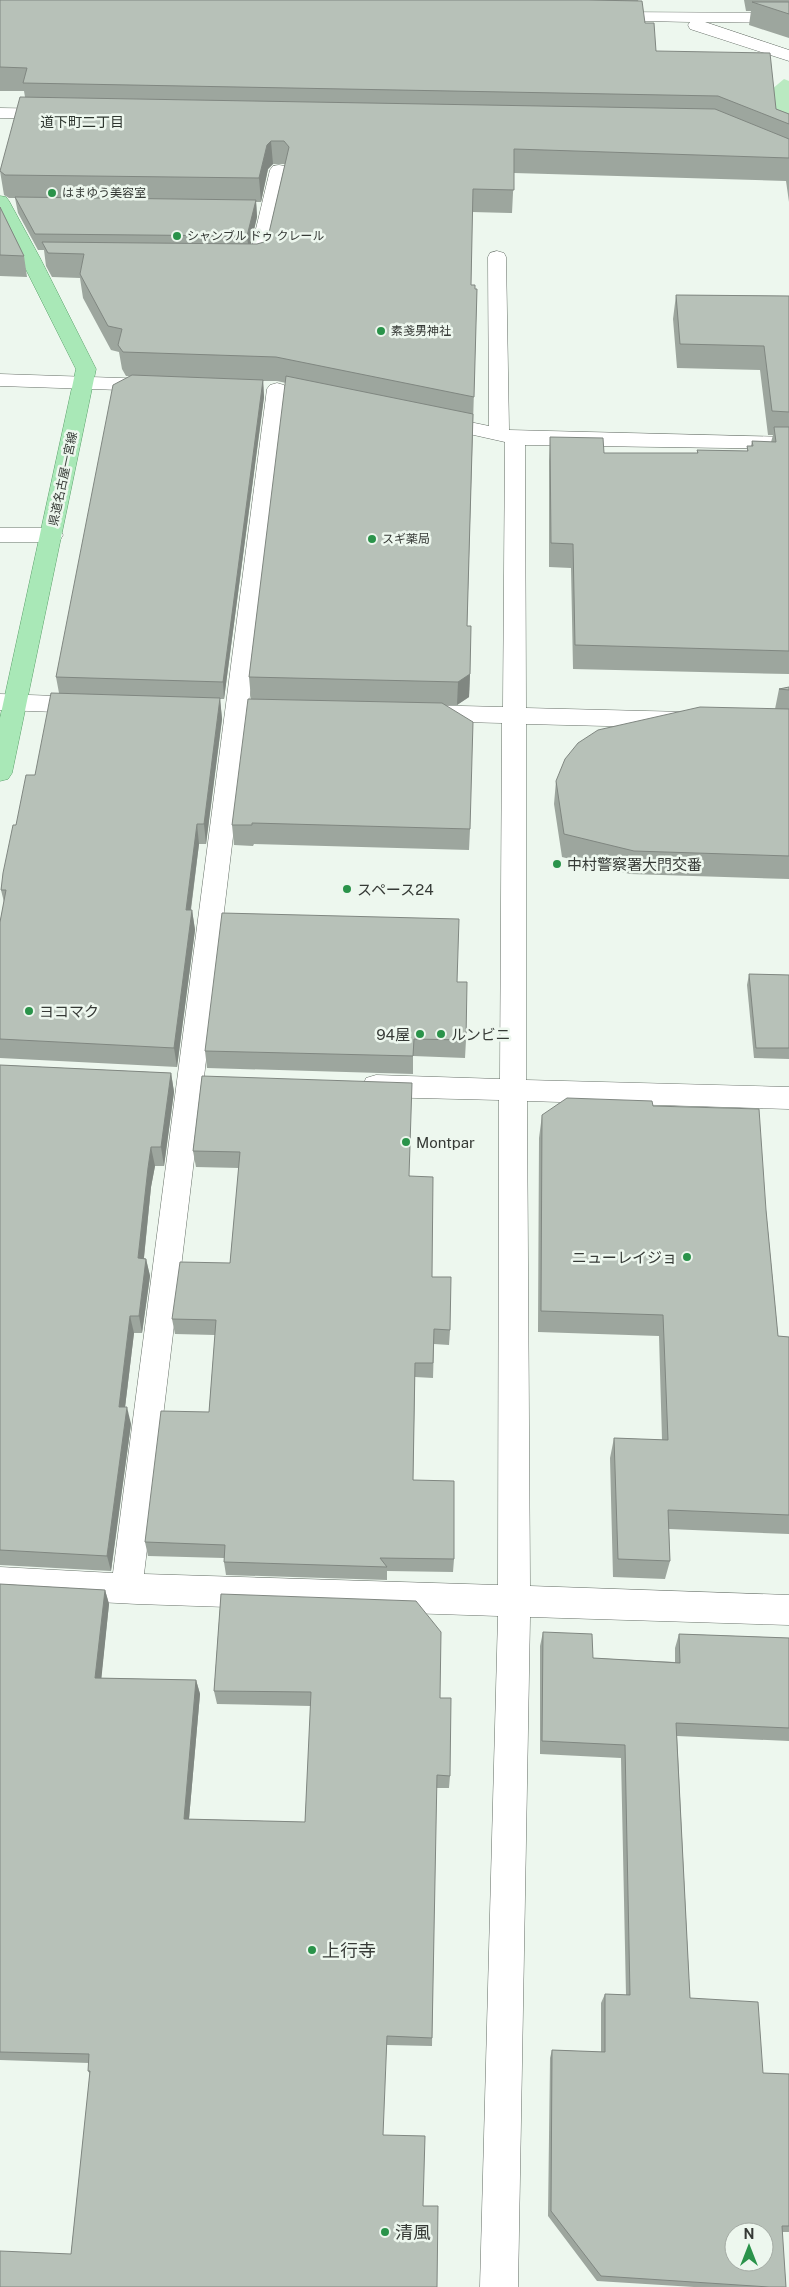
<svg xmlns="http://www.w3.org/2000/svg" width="789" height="2287" font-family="'Public Sans','Noto Sans JP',sans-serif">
<rect width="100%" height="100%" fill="#edf7ee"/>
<path fill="#bae9c1" d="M784,79L789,81V141L729,125Z"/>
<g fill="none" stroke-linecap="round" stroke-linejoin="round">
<defs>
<g id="minor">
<path d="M606,12L789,13V23L705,22L789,50V61L690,29L688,25L690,22L600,20L598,17L600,14Z"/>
<path d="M0,108L53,109L59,110L62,114L59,118L53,119L0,118Z"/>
<path d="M279,165L285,166L288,170L267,260L265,264L258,266L231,264L229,260L231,256L250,254L270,170L273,166Z"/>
<path d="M497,251L504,253L506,257L509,430L789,437V449L525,445L526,708L686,712L694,714L698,720L694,726L686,728L526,724V1080L789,1087V1109L527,1101L530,1586L789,1595V1625L530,1617L518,2287H480L498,1616L137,1604L0,1597V1567L113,1573L267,389L270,385L277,383L284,385L287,389L144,1574L498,1585L499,1100L376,1097L366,1094L363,1086L366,1078L376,1075L500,1079L502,723L421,721L413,719L409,713L413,707L421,705L503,707L505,442L429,425L426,421L429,417L436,415L489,426L488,257L490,253Z"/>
<path d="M0,374L151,379L158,381L161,385L158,389L151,391L0,386Z"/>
<path d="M0,528H52L60,530L63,535L60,540L52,542H0Z"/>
<path d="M0,694L86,697L94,699L98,705L94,711L86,713L0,710Z"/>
</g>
<path id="major" d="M0,196L6,197L9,201L40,258L96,369L12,773L8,779L0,781V718L76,369L0,218Z"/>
</defs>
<use href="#minor" stroke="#677068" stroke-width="1"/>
<use href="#major" stroke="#5ba16b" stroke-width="1"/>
<use href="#minor" fill="#fff" fill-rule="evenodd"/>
<use href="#major" fill="#a9e8b7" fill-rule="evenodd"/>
</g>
<g fill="#9da69e" fill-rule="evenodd">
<path d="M0,0H638L645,23L656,51L776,109L789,114V202L786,181L514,173L512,213L472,212L471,285L475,289H477L467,626L470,674L469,697L457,705H444L470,829L469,850L254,844L253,846L234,845L232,825L251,699L249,677L286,383L277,381H263L264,397L224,699H220L222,719L206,844H199L191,910H192L195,930L177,1067L0,1058V922L4,902L1,890L16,825L35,775L59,693L56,677L130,376H126L122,369L119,352L111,350L83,298L80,278L52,277L46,266L44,250H38L18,213L15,198H9L4,195L0,171L25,97L24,91H0ZM273,164H285L268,237L264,242L257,244H250L257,217L256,202H261L268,169Z"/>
<path d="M744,0H789V38L749,25L751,11H746Z"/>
<path d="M0,207L24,256L27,277L0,276Z"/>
<path d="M676,295L789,296V674L573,669L571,568L549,567V461L550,437L604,453H697V450L747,451V446H751L752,441L771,442L773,435H768L760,370L677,368L673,319Z"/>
<path d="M789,687V879L630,874L562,857L554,804L556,781L775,709L779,689Z"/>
<path d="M749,974L789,975V1059L754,1058L747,985Z"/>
<path d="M457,982L466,1040L465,1058L413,1056V1074L207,1068L205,1051Z"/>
<path d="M0,1065L171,1073L174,1092L164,1166H155L151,1187L144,1258L146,1259L150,1276L142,1333H134L125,1407L131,1424L111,1571L0,1565Z"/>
<path d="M202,1076L410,1176L432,1277L450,1330L449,1345L434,1344L433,1378L415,1377L413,1480L454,1559L453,1572L387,1571V1580L226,1575L224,1562V1558L148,1556L145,1542L209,1412L215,1335L175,1334L172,1319L230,1263L239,1168L196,1167L193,1151Z"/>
<path d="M653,1106L766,1210L778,1336L789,1337V1534L669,1529L670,1561L665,1579L613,1577L610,1458L614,1438L662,1440L659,1336L538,1332L539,1138L542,1115Z"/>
<path d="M0,1584L105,1590L109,1604L101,1678L196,1680L200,1694L189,1819L305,1822L311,1706L217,1704L214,1691L221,1594L440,1698L450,1776L449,1788H436L432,2046L387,2045L71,2254L90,2074L88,2071L89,2063L0,2060Z"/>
<path d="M543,1632L593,1658L675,1662V1648L679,1634L789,1638V1741L677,1736L690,1998L763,2073L789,2074V2232H782L786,2287H694L597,2281L548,2216L550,2058L552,2050L601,2052V2003L605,1994L626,1995L621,1758L540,1754V1646Z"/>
</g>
<g fill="#808781">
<path d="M271,141L273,164L268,169L261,202L259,178L267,145Z"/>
<path d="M256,200L257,217L249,252L247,236Z"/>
<path d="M263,380L264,397L224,699L223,682Z"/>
<path d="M470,674L469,697L457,705L458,682Z"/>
<path d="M220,698L222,719L206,844L204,824Z"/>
<path d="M197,824L199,844L188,930L186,910Z"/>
<path d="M192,910L195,930L177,1067L174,1048Z"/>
<path d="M171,1073L174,1092L164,1166L161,1147Z"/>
<path d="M151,1147L155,1166L151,1187L142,1276L138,1258L148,1168Z"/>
<path d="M146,1259L150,1276L142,1333L139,1316Z"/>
<path d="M130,1316L134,1333L123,1424L119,1407Z"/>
<path d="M127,1407L131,1424L111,1571L107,1556Z"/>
<path d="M105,1590L109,1604L100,1692L95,1678Z"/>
<path d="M196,1680L200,1694L188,1830L184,1819Z"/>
</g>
<g fill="#b7c1b8" stroke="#808781" fill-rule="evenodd">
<path d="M0,0H589L642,1L645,23H654L656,51L770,53L776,109L789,114V124L718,96L23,83L27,68L0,67Z"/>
<path d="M752,2H789V14Z"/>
<path d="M20,97L715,109L789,139V158L514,149V190L473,189L471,285H475V289H477L474,397L276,357L123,352L118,345L122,329L108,326L80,274L84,254L48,253L42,242L257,244L264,242L268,237L289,147L284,141H271L267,145L259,178L5,175L0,171Z"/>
<path d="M15,197L256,200L247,236L35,234Z"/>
<path d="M0,207L24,256L0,255Z"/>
<path d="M676,295L789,296V412L772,411L764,346L680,344Z"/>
<path d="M132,375L263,380L223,682L56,677L113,385Z"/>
<path d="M286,376L473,414L467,626H471L470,674L458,682L249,677Z"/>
<path d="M774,427H789V651L575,645L573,544L551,543L550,437L603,438L604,453H698L697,450L748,451L747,446H753L752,441L776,442Z"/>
<path d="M789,687V690L779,689Z"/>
<path d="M51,693L220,698L204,824H197L186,910H192L174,1048L0,1039V922L6,890H1L3,873L13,825H16L26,775H35Z"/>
<path d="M248,699L442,703L473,722L470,829L252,823V825H232Z"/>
<path d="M700,707L789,709V856L634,851L564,834L556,781L565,759L578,743L598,730Z"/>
<path d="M222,913L459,919L457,982H467L466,1040L414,1039L413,1056L205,1051Z"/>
<path d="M749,974L789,975V1048H756Z"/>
<path d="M0,1065L171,1073L161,1147H151L148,1168L138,1258L146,1259L139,1316H130L119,1407H127L107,1556L0,1550Z"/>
<path d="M202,1076L412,1083L409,1176L433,1177L432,1277H451L450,1330L434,1329L433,1363H415L413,1480L454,1481V1559L380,1558L387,1567L224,1562L225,1545L145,1542L161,1411L209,1412L216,1320L172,1319L180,1262L230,1263L240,1152L193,1151Z"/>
<path d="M567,1098L652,1101L653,1106L759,1109L766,1210L778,1336L789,1337V1515L668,1510L670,1561L618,1559L614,1438L668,1440L663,1315L541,1311L542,1115Z"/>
<path d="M0,1584L105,1590L95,1678L196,1680L184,1819L305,1822L311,1692L214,1691L221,1594L416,1601L441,1632L440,1698H451L450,1776L437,1775L432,2038L387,2036L383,2135L425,2136L423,2206H438L437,2287H0V2251L71,2254L90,2071H88L89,2054L0,2052Z"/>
<path d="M543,1632L592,1634L593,1658L680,1663L679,1634L789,1638V1728L676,1723L690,1998L758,2002L763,2073L789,2074V2226H782L786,2287H769L601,2276L551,2211L552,2050L605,2052V1994L630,1995L625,1745L542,1741ZM734,2232H764V2262H734Z"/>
</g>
<g fill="#2a934a" stroke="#edf7ee" stroke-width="2">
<circle cx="52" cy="193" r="5"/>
<circle cx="177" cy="236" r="5"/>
<circle cx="381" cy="331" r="5"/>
<circle cx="372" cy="539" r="5"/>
<circle cx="557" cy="864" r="5"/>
<circle cx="347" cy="889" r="5"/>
<circle cx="29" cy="1011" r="5"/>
<circle cx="420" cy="1034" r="5"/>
<circle cx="441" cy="1034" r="5"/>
<circle cx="406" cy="1142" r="5"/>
<circle cx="687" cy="1257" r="5"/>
<circle cx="312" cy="1950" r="5"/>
<circle cx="385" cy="2232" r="5"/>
</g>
<g text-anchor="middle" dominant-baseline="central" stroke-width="5" stroke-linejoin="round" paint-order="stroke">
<g font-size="12" fill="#363a36" stroke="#edf7ee" text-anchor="start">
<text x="62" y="193">はまゆう美容室</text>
<text x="187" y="236">シャンブル ドゥ クレール</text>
<text x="391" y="331">素戔男神社</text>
<text x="382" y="539">スギ薬局</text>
</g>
<g font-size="12" fill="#363a36" stroke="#edf7ee">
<text transform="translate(63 479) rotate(-78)">県道名古屋一宮線</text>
</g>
<g font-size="14" fill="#2d352e" stroke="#edf7ee">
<text x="82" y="122">道下町二丁目</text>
</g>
<g font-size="15" fill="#363a36" stroke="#edf7ee" text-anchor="start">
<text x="567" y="864">中村警察署大門交番</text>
<text x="357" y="889">スペース24</text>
<text x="39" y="1011">ヨコマク</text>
<text x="410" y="1034" text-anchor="end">94屋</text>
<text x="451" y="1034">ルンビニ</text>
<text x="416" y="1142">Montpar</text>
<text x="677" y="1257" text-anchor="end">ニューレイジョ</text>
</g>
<g font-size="18" fill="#363a36" stroke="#edf7ee" text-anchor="start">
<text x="322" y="1950">上行寺</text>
<text x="395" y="2232">清風</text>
</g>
</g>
<g transform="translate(749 2247)"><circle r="24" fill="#edf7ee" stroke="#a4aba4"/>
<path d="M0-4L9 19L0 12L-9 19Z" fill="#2a934a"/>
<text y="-8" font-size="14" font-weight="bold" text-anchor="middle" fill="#363a36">N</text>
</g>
</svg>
